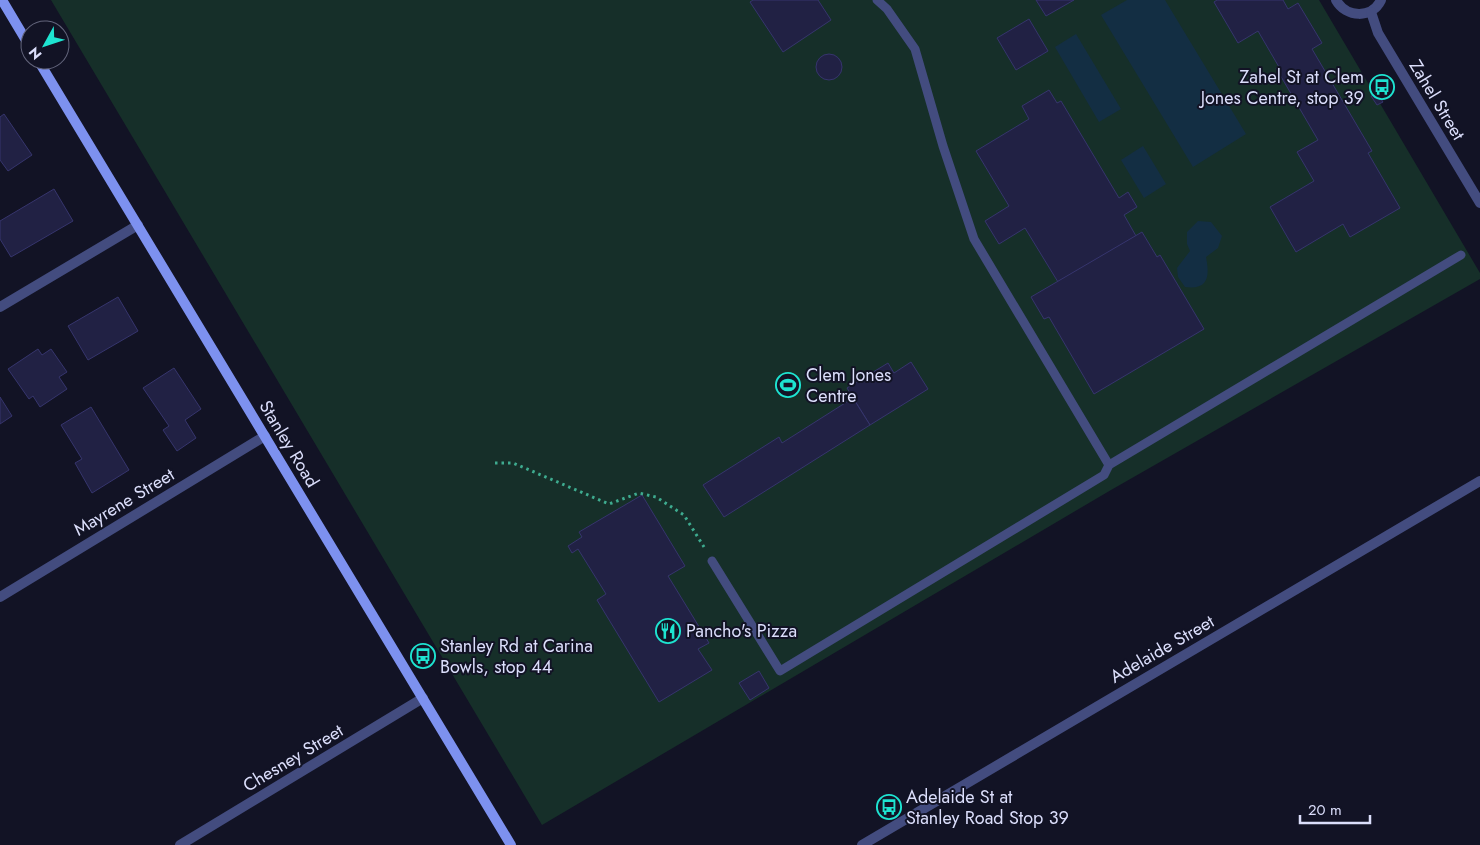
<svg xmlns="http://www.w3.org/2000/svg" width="1480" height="845" font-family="Jost,sans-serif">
<rect width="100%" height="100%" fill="#121325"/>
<path fill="#162f29" d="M51,0H1319L1480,273V279L1111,490L542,825Z"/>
<g fill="#132e43">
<path d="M1127,0H1165L1246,134L1193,167L1101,15Z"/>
<path d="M1076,34L1121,109L1099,122L1055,47Z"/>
<path d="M1143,146L1166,184L1144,198L1121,160Z"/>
<path d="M1198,221L1211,222L1222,236L1218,248L1206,257C1210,277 1208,290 1185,287L1178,277L1177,268L1190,251L1187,244V232Z"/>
</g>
<g fill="#212144" stroke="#36356d">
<path d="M753,0H818L831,20L783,52L750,2Z"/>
<path d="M1036,0H1074L1046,16Z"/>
<path d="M1217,0H1283L1288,9L1298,3L1322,43L1312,49L1372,151L1368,153L1400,208L1350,237L1343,224L1296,252L1270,207L1314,181L1297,152L1318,140L1276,68L1279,67L1258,31L1238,43L1214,2Z"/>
<path d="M1029,19L1048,51L1016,70L997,38Z"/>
<circle cx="829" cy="67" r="13"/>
<path d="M1049,90L1057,103L1061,101L1119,198L1128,192L1137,207L1124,215L1136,236L1058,282L1025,228L999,244L985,221L1009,206L976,151L1029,119L1022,106Z"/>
<path d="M1377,93L1383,102L1377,105L1371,96Z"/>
<path d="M4,114L32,155L8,171L0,160V117Z"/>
<path d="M54,189L73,221L11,257L0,239V221Z"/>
<path d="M1142,232L1157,257L1160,255L1204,329L1094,394L1049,317L1044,319L1031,297Z"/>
<path d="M118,297L138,331L88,360L68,326Z"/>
<path d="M38,349L42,355L51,349L67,372L59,377L67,389L40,407L33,396L29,399L8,369Z"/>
<path d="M911,362L928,389L870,425L847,388L888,363L894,373Z"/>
<path d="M174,368L201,409L185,420L196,438L177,451L163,430L169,426L143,388Z"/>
<path d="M0,397L12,416L0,424Z"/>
<path d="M853,398L870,425L724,517L703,485L779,437L782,443Z"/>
<path d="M91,407L129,470L92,493L75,463L82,459L61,425Z"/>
<path d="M642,495L685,566L668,576L709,643L698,649L712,670L659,702L597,600L606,594L578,549L572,553L568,546L582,537L579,532Z"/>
<path d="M759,671L769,688L750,700L739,683Z"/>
</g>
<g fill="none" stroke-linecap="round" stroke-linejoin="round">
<path stroke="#3eab8f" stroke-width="3" stroke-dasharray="2.5 4" stroke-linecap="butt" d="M495,463H513L609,504L639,493L656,497L684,515L704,547"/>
<g stroke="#434c7f" stroke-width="9">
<path d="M877,0L887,9L915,49L943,146L974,239L1109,465"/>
<path d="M712,561L780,671L1104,475L1109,465L1461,255"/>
</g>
<g stroke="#434c7f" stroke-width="10">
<path d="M1336,0C1346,18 1372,19 1381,0"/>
<path d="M1371,12L1378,33L1480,203"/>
<path d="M0,307L138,225"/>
<path d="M0,597L265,436"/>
<path d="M180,845L423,698"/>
<path d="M862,845L1480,481"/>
</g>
<g stroke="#7d91ef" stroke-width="10">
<path d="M2,0L30,47"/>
<path d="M38,60L511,845"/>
</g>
</g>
<defs>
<symbol id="bus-ring" viewBox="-11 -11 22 22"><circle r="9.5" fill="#121325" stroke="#1ee4d1" stroke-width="1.5"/><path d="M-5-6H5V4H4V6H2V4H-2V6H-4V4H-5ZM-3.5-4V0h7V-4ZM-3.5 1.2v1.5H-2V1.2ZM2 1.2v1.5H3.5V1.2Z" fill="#1ee4d1"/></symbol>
<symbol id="stadium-ring" viewBox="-11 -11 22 22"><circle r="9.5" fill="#121325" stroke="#1ee4d1" stroke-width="1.5"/><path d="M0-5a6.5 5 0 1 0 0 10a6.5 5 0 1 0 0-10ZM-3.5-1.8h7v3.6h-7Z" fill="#1ee4d1"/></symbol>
<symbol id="restaurant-ring" viewBox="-11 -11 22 22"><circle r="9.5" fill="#121325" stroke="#1ee4d1" stroke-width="1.5"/><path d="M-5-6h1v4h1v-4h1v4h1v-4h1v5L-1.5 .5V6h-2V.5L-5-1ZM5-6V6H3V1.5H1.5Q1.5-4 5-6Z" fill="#1ee4d1"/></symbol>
</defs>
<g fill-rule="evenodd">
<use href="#bus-ring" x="1368" y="73" width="28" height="28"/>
<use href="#stadium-ring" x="774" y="371" width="28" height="28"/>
<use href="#restaurant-ring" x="654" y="617" width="28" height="28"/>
<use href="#bus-ring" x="409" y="642" width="28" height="28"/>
<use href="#bus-ring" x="875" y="793" width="28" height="28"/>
</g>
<g text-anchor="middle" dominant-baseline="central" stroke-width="4" stroke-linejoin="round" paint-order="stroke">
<g font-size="18" fill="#dbdefb" stroke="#121325" text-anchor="start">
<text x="1364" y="77" text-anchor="end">Zahel St at Clem<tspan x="1364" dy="21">Jones Centre, stop 39</tspan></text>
<text x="806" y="375">Clem Jones<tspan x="806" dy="21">Centre</tspan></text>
<text x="686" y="631">Pancho's Pizza</text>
<text x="440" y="646">Stanley Rd at Carina<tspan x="440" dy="21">Bowls, stop 44</tspan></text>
<text x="906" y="797">Adelaide St at<tspan x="906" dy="21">Stanley Road Stop 39</tspan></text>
</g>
<g font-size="18" fill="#dbdefb" stroke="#121325">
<text transform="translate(1437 100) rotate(59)">Zahel Street</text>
<text transform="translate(289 444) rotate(59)">Stanley Road</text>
<text transform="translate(124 502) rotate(-31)">Mayrene Street</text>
<text transform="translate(1162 649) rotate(-30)">Adelaide Street</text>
<text transform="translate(293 758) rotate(-31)">Chesney Street</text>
</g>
</g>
<g transform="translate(45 45) rotate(230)"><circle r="24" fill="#121325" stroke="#62647b"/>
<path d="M0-4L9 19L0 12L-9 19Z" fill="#1ee4d1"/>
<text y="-8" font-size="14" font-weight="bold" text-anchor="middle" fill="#dbdefb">N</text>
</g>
<path d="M1300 815v8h70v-8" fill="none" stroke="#dbdefb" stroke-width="2.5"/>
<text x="1308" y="815" font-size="15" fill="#dbdefb" stroke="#121325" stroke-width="4" paint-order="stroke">20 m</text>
</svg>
